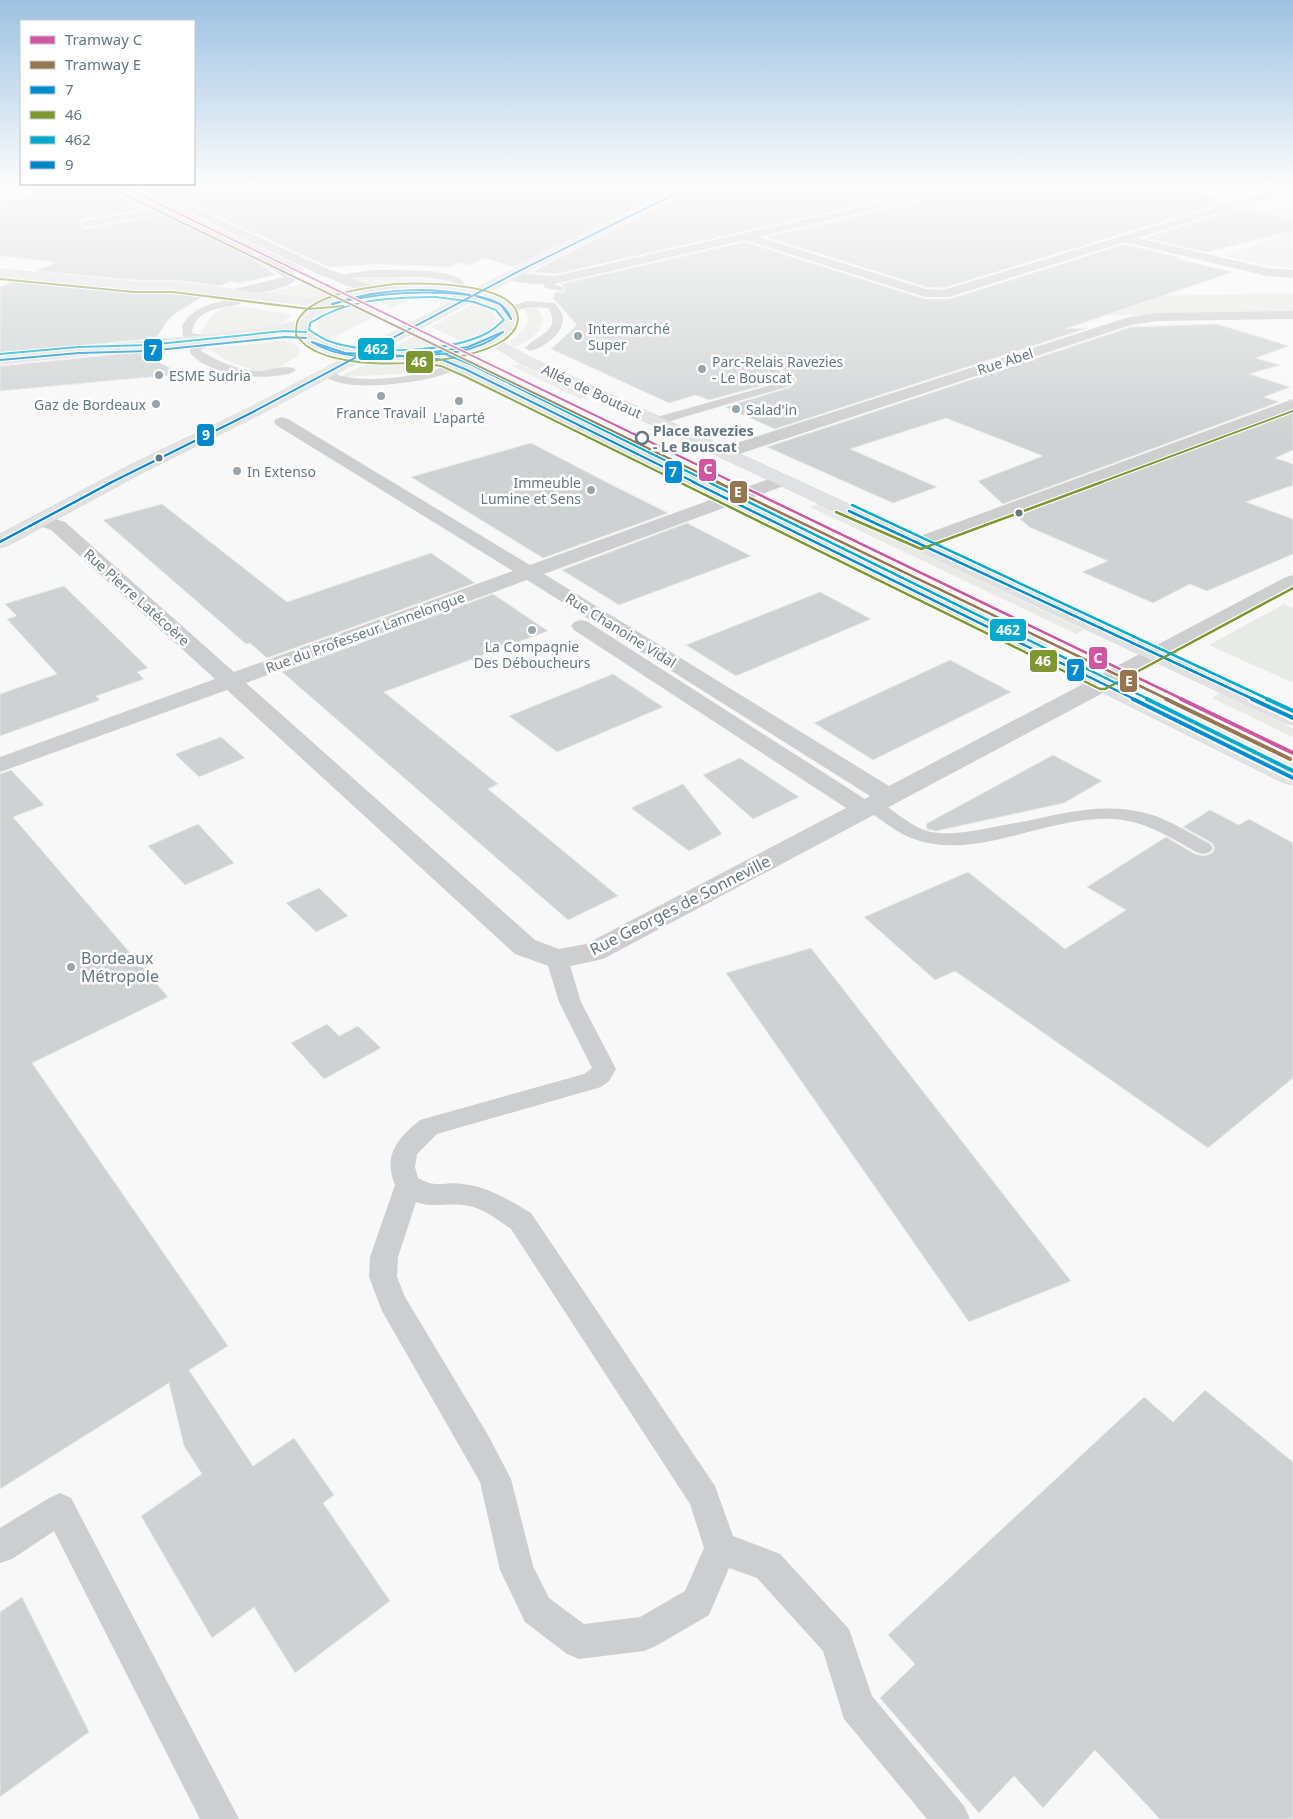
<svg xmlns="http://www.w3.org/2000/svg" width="1293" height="1819" font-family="'Noto Sans',sans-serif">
<rect width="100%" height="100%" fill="#f8f8f8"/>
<g fill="#e8eae5">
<path d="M117,186H134L304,266L289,268Z"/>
<path d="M1255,203L1293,211V268L1266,265L1223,256L1280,236L1202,220Z"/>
<path d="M357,277H394L445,281L428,285L380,287H373L354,279Z"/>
<path d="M314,281L341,295L304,300L260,294Z"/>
<path d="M1293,293V311L951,319L947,300Z"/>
<path d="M397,295H418L392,308L374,298Z"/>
<path d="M356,302L380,314L328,340L321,335L317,328C319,311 342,306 356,302Z"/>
<path d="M476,302L491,311L496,317C495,333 476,338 463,342L431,327Z"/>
<path d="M228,305L284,313L291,316C278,334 224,333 202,336L201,333C206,319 215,313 228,305Z"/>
<path d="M535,306L543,318C543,332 524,346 511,347V341C522,333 535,323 524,309Z"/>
<path d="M418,334L444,347L421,350L386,351Z"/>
<path d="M284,341L291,342L299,347L300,354C292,360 276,370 265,371C250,372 219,358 208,348Z"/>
<path d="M424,361L441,366L397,374L344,377L343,375C367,360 397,361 424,361Z"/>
<path d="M519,364L588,396L580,399L512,366Z"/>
<path d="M494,371L562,404L554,406L486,373Z"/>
<path d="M819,504L1084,630L1076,634L810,507Z"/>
<path d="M790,514L1056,643L1047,647L781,517Z"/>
<path d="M1284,604L1293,608V683L1209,645Z"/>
<path d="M1220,693L1293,728V737L1212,698Z"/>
<path d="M1192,708L1293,757V767L1183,713Z"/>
</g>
<g fill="#cfd2d3" stroke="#e8e8e8">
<path d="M22,186H104L146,209L84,219L78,224L84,229L167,214V207L161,206L121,186H133L134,188L306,270L296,272L262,252L254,256L253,259L276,275L239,283L230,281L221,286L173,280H135L36,271L56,262L0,256V201L40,195Z"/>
<path d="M150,186H231L242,190L254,189L260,192L300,186H681L514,267L484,258L470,265L457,263L451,267L373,264L329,267Z"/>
<path d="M698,186H945L555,274L532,272Z"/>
<path d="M970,186H1160L1220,199L1210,202L1221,204L943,288L926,287L766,237L963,191Z"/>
<path d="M1240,208L1293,220V231L1206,252L1145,238Z"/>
<path d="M745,242L925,299H950L1125,244L1182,258L1176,259L1233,272L1065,329L1088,328L775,429L725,407L791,387L797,380L794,375L775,367L766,373L780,381L709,400L696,395L669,403L551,349L577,325L553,298L556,292H564V286L561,284Z"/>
<path d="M15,280L135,292H173L205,295L176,313L168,320L156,338L0,354V287Z"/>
<path d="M1217,324L1289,346L1255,358L1280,365L1249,374L1290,387L1264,397L1279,402L1003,504L978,481L1043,456L946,418L850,449L937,487L893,503L767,447L1131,327Z"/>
<path d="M148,351L145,355L182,374L0,391V366Z"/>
<path d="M1293,411V450L1275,458L1293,464V485L1246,502L1293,519V554L1207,591L1190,584L1153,603L1082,572L1108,561L1029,527L1016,515Z"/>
<path d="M531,443L608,483L668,513L543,558L411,477Z"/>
<path d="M162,504L287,602L431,553L475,583L267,658L250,643L246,644L103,520Z"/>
<path d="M687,523L751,556L619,605L562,570Z"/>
<path d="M64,586L148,668L137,672L144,679L96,696L100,700L0,736V694L57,674L7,619L17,616L5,604Z"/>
<path d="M820,592L871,619L736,676L686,645Z"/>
<path d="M493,594L548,631L384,692L498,784L488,789L618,896L568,920L282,672Z"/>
<path d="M950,660L1011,692L873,760L814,723Z"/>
<path d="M613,674L663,707L557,752L509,716Z"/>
<path d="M221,737L245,758L199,777L175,754Z"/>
<path d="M1053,755L1102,781L1064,803L936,831L927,829L926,824Z"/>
<path d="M740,758L799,797L753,819L703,775Z"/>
<path d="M11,770L44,805L13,817L168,997L32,1063L228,1346L189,1370L253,1466L294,1438L334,1495L323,1503L390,1601L295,1673L254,1607L212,1638L141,1516L202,1474L184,1446L169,1383L0,1489V774Z"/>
<path d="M683,784L722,834L689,851L631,808Z"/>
<path d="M1210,810L1239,825L1249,819L1293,843V1078L1208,1148L955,971L935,980L864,917L968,872L1065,949L1126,910L1087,887L1166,837L1195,854L1204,856L1212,853L1215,848L1212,843L1183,827Z"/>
<path d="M198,824L234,863L185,885L148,846Z"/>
<path d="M319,888L348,916L316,932L286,903Z"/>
<path d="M811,948L1071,1281L969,1322L726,973Z"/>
<path d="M327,1024L339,1036L358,1026L381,1048L324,1079L291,1043Z"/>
<path d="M1205,1390L1293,1462V1819H1160L1095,1750L1043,1808L1014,1776L979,1813L880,1698L915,1664L888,1635L1144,1397L1173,1422Z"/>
<path d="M22,1597L89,1732L0,1797V1612Z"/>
</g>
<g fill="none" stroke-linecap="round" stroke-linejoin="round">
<defs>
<path id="secondary" d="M0,269L135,282H173L310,299L399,287H445L473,291L499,298L513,307L519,320L505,338L504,343L530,357L1293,709V725L1285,723L520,363L491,345L447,357L472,367L1293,769V785L1284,783L462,373C447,367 433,362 417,360C391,357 301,365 294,330L263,337L0,364V356L263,329L298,321L301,316L316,306L173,290H135L0,277ZM399,295C426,295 494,290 505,320C497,330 488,338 475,342C450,350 309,363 308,325C325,300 372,299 399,295Z"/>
<path id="primary" d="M684,186H696L525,273L259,415L142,473L7,546L0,548V534L130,465L247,409L517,267Z"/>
</defs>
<use href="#secondary" stroke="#d5d6d7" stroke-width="1"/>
<use href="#primary" stroke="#d4d5d6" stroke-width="1"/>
<g fill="#cdcecf" fill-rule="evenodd">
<path d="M163,208L166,209V213L84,227L80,224L84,221Z"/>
<path d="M407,270C424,271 452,270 465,283L460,286L449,281L424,277H359L353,278L350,282L347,283L342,280L346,274L373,270Z"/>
<path d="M548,278L551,279L553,284L563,287V291L545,288L543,281Z"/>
<path d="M236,299L241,302L240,304C222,308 194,309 192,333L209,336L210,338L209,340L183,337L182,326C193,306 215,302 236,299Z"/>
<path d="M528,301L555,303C558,308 564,314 563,320C562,335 543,348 530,351L525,348C536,335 563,331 548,308L529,307L508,313L503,310L504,308Z"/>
<path d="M206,342L211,345L201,350V351C220,362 239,371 261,371C271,370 289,363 296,370C292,374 287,374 282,375C255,380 210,375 190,353L191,346Z"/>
<path d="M454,360L460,363C457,366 455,369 452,371C431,382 377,387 353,385C344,384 336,382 327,378L324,370L326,368H334L336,374C362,384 411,377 437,369C444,367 448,361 454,360Z"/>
<path d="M774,369L792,376L795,380L790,386L657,425L651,421L653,418L782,382L783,380L768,372Z"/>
<path d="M872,799L879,801C895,811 912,828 931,832C953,836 978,830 999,826C1050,818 1097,799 1149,814C1170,820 1190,833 1210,844L1213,848L1210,852L1203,854L1196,852C1173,839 1150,824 1123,820C1055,810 980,863 914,839C896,833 881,819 865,809L862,805L865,801Z"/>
<path d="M557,952L565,954L568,959L581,1002L616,1069L609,1081L601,1087L437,1134L417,1154L415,1167L418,1178C436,1189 445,1181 463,1184C489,1187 509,1200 531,1213L715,1486L733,1536L780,1554L849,1629L872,1696L964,1806L970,1819H927L844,1719L823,1651L757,1578L729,1568L709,1615L656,1646L644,1651L579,1659L567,1654L525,1622L500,1570L480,1482L382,1311L369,1277L370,1257L395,1185C383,1155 397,1139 420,1120L584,1074L592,1068L559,1002L546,959L549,954ZM416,1202C431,1208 446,1203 463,1205C481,1206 496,1219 511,1229L690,1504L704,1548L685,1591L640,1617L584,1624L549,1598L533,1566L511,1479L488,1435L405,1297L397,1277L398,1257Z"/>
<path d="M60,1493L71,1498L239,1819H200L54,1531L12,1559L0,1563V1528L49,1498Z"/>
</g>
<g fill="#cdcecf" fill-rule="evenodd">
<path d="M106,186H118L159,207L158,209H150Z"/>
<path d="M135,186H147L326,268L367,284L399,287L405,291L399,295L360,291L318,274Z"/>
<path d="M951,186H968L963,189L759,237L926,289L943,290L1287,186H1293V190L1138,238L1267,268L1293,270V278L1267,276L1125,242L949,297H925L745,240L555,284C544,285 510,284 503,276C509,269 543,277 555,276Z"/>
<path d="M261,254L294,271L297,279C287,290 251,294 236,297L231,296L230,293L231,290L284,277L257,261L255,258Z"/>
<path d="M1293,311V319L1156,321L1131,325L730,457H718L716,453L718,449L1129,317L1156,313Z"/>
<path d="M1293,399V409L926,547L919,549L912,547L910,543L912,539Z"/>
<path d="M282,417L288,419L530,565L777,476L783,475L789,476L792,480L789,484L544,574L889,786L1286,577L1293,575V589L1165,660L603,959L557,969L515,954L227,690L0,772V757L215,679L51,530L35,524L32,520L35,516L41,515L65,522L234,672L513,571L276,425L274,422L276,419ZM527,580L870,796L865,799L588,622L581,620L574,622L571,626L574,630L846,808L586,944L559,949L535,940L246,683Z"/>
</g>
<use href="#secondary" fill="#e0e1e2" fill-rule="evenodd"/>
<use href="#primary" fill="#e0e1e2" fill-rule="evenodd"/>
<defs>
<g id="bus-1-far2">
<path d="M476,296C491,299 506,303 511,319"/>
<path d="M476,296L500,304L511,319"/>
<path d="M332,304C378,289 423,286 470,295"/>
<path d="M332,304C378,292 423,290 470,295"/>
<path d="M312,342L345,353L406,356"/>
<path d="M312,342C338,359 376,358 406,356"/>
<path d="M406,356L468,347L503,332"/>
<path d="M406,356C439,355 476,354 503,332"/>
<path d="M419,356L443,360L467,370L696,483"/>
<path d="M0,360L79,353L148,351L285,337L306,338"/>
</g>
<g id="bus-1-far1">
<path d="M693,482L1136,700"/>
<path d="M849,511L1255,700"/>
</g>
<g id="bus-1">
<path d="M1133,699L1293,778"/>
<path d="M1252,699L1293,718"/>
</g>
<g id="bus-2-far1">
<path d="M0,279L134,292H173L309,309L343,306"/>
<path d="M394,284C419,283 516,281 518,318C518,327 511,335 504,340C466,366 349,373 310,348C304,345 300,340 296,335C296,330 296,324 298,320C313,293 366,288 394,284Z"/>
<path d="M418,362L441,366L464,376L681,483"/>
<path d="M1099,483L1293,411"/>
</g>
<g id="bus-2">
<path d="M679,482L1100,689H1105L1293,588"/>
<path d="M836,512L921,549L1102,482"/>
</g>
<g id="bus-3-far2">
<path d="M436,297L474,302L496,310L504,320C499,324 494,329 489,332C451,353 365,356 326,340C320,337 314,333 309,330L310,323C349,298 391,298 436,297Z"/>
<path d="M420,350L445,354L470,364L711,483"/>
<path d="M0,354L78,347L148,345L284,331L306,332"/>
</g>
<g id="bus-3-far1">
<path d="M708,482L1150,700"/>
<path d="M852,505L1270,700"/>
</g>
<g id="bus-3">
<path d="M1147,699L1293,771"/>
<path d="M1267,699L1293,711"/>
</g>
<path id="bus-4-far1" d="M110,483L253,412L521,270L691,186"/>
<path id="bus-4" d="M0,542L112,482"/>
</defs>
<use href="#bus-1-far2" stroke="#fff" stroke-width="4"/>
<use href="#bus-1-far1" stroke="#fff" stroke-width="5"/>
<use href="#bus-1" stroke="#fff" stroke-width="8"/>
<use href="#bus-2-far1" stroke="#fff" stroke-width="4"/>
<use href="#bus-2" stroke="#fff" stroke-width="5"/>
<use href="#bus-3-far2" stroke="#fff" stroke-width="4"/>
<use href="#bus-3-far1" stroke="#fff" stroke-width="5"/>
<use href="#bus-3" stroke="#fff" stroke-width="8"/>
<use href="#bus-4-far1" stroke="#fff" stroke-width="4"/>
<use href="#bus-4" stroke="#fff" stroke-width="5"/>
<use href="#bus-1-far2" stroke="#008cd0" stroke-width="2"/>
<use href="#bus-1-far1" stroke="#008cd0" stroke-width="2.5"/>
<use href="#bus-1" stroke="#008cd0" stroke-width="4"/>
<use href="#bus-2-far1" stroke="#7c982e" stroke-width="2"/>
<use href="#bus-2" stroke="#7c982e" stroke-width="2.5"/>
<use href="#bus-3-far2" stroke="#00a9ce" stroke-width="2"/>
<use href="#bus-3-far1" stroke="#00a9ce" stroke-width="2.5"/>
<use href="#bus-3" stroke="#00a9ce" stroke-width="4"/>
<use href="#bus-4-far1" stroke="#0086cb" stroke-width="2"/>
<use href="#bus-4" stroke="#0086cb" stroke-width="2.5"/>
<defs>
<path id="tram-1-far2" d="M122,186L735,483"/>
<path id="tram-1-far1" d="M733,482L1184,700"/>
<path id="tram-1" d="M1181,699L1293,753"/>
<path id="tram-2-far2" d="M119,192L720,483"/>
<path id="tram-2-far1" d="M717,482L1169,700"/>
<path id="tram-2" d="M1166,699L1290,759"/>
</defs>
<use href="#tram-1-far2" stroke="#fff" stroke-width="4"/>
<use href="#tram-1-far1" stroke="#fff" stroke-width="5"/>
<use href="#tram-1" stroke="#fff" stroke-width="8"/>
<use href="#tram-2-far2" stroke="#fff" stroke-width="4"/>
<use href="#tram-2-far1" stroke="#fff" stroke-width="5"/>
<use href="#tram-2" stroke="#fff" stroke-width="8"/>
<use href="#tram-1-far2" stroke="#cf56a0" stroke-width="2"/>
<use href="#tram-1-far1" stroke="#cf56a0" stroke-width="2.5"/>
<use href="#tram-1" stroke="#cf56a0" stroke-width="4"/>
<use href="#tram-2-far2" stroke="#967651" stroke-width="2"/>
<use href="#tram-2-far1" stroke="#967651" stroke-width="2.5"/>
<use href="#tram-2" stroke="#967651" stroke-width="4"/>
</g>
<linearGradient id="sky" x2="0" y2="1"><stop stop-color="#9dc2e2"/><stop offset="0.42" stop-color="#fcfcfc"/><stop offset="1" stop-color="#fcfcfc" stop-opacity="0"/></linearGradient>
<rect width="1293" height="440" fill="url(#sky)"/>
<g fill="#97a5ac" stroke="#fff" stroke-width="2">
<circle cx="578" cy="336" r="5"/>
<circle cx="702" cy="369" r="5"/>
<circle cx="159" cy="375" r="5"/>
<circle cx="381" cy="396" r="5"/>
<circle cx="459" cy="401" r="5"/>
<circle cx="156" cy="404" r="5"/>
<circle cx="736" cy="409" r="5"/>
<circle cx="237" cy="471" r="5"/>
<circle cx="591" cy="490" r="5"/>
<circle cx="532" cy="630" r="5"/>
<circle cx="71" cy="967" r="5"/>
</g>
<circle fill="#fff" stroke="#637883" stroke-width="2.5" cx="642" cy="438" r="6"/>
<g fill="#637883" stroke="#fff" stroke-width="2">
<circle cx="159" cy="458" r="4.5"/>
<circle cx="1019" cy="513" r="4.5"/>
</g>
<g text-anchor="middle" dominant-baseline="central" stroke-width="5" stroke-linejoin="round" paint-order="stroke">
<g font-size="14" fill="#637883" stroke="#fff" text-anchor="start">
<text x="588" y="328">Intermarché<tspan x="588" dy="16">Super</tspan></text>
<text x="712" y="361">Parc-Relais Ravezies<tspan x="712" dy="16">- Le Bouscat</tspan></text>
<text x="169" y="375">ESME Sudria</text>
<text x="146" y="404" text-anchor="end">Gaz de Bordeaux</text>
<text x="746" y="409">Salad'in</text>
<text x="381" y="412" text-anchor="middle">France Travail</text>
<text x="459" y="417" text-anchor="middle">L'aparté</text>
<text x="247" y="471">In Extenso</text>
<text x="581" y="482" text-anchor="end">Immeuble<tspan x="581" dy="16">Lumine et Sens</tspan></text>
<text x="532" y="646" text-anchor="middle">La Compagnie<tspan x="532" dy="16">Des Déboucheurs</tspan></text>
</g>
<g font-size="14" fill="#637883" stroke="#fff">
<text transform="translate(1005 361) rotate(-18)">Rue Abel</text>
<text transform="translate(592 391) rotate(25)">Allée de Boutaut</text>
<text transform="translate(137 597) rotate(42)">Rue Pierre Latécoère</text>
<text transform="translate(621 630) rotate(32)">Rue Chanoine Vidal</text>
<text transform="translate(365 632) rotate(-20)">Rue du Professeur Lannelongue</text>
</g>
<g font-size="14" font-weight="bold" fill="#637883" stroke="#fff" text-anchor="start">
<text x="653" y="430">Place Ravezies<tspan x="653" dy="16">- Le Bouscat</tspan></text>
</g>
<g font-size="16" fill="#637883" stroke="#fff">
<text transform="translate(680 905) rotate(-27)">Rue Georges de Sonneville</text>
</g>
<g font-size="16" fill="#637883" stroke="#fff" text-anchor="start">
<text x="81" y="958">Bordeaux<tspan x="81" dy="18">Métropole</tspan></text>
</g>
</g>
<g stroke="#fff" stroke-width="2">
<rect x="357" y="337" width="38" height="24" rx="5" fill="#00a9ce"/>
<rect x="143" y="338" width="20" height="24" rx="5" fill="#008cd0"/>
<rect x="405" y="350" width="29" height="24" rx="5" fill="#7c982e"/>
<rect x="196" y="423" width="19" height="24" rx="5" fill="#0086cb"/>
<rect x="698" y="458" width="19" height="24" rx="5" fill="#cf56a0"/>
<rect x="664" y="460" width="19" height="24" rx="5" fill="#008cd0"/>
<rect x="729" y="480" width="19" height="24" rx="5" fill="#967651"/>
<rect x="989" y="618" width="38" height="24" rx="5" fill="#00a9ce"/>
<rect x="1088" y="646" width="20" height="24" rx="5" fill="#cf56a0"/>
<rect x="1029" y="649" width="29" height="24" rx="5" fill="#7c982e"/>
<rect x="1066" y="658" width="19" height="24" rx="5" fill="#008cd0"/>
<rect x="1119" y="669" width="19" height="24" rx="5" fill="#967651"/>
</g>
<g font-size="14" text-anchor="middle" font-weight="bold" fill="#fff">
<text x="376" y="354">462</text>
<text x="153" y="355">7</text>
<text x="419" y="367">46</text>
<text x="206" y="440">9</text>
<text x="708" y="474">C</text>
<text x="673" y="477">7</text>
<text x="738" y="497">E</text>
<text x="1008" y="635">462</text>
<text x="1098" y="663">C</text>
<text x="1043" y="666">46</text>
<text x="1075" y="675">7</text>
<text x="1129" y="686">E</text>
</g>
<rect x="20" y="20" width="175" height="165" fill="#ffffff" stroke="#c1c9cd"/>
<rect x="30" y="36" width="25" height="8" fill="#cf56a0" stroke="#c1c9cd"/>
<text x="65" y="45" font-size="15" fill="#637883">Tramway C</text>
<rect x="30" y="61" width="25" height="8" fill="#967651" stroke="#c1c9cd"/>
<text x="65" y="70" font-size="15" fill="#637883">Tramway E</text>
<rect x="30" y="86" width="25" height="8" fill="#008cd0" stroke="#c1c9cd"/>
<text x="65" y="95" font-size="15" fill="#637883">7</text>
<rect x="30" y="111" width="25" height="8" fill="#7c982e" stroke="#c1c9cd"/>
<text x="65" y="120" font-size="15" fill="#637883">46</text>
<rect x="30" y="136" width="25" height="8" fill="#00a9ce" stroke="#c1c9cd"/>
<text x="65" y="145" font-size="15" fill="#637883">462</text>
<rect x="30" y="161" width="25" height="8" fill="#0086cb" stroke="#c1c9cd"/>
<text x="65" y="170" font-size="15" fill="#637883">9</text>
</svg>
